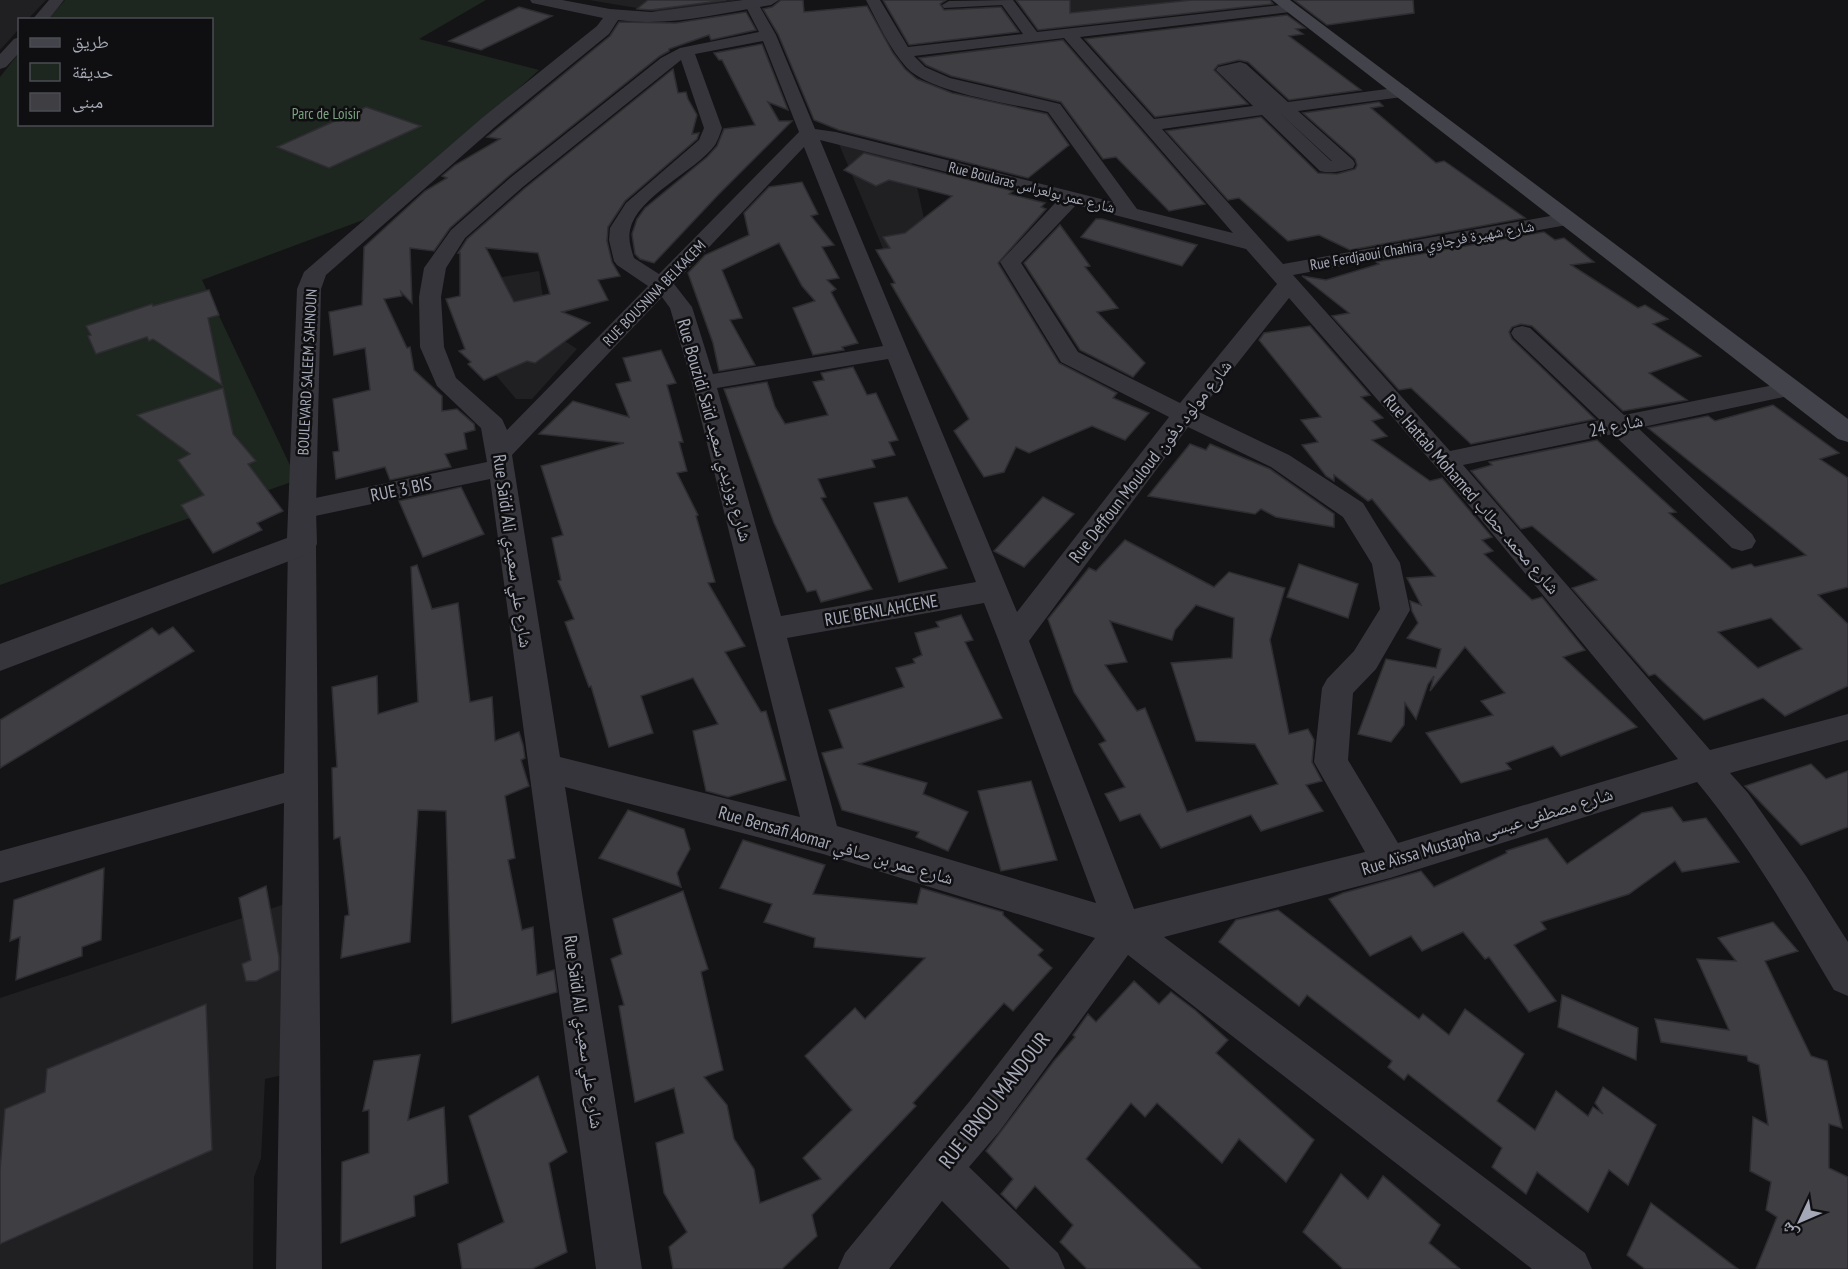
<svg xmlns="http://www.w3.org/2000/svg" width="1848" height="1269" font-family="'PT Sans Narrow','Noto Naskh Arabic',sans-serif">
<rect width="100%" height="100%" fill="#141416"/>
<g fill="#202023">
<path d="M0,0H46L28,19L20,20L19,29L0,50Z"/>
<path d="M589,0H739L672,11H655Z"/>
<path d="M1018,0H1261L1047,26Z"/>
<path d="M836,137L910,155L930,246L885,253Z"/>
<path d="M539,271L548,330L577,349L532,399H516L484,361L466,283Z"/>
<path d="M303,898L305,1070L265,1079L261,1158L254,1177L253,1269H0V998Z"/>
</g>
<path fill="#1e2620" d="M65,0H486L419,39L539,70L382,213L202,280L297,480L0,585V77L19,53L20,124H212V20L48,19Z"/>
<g fill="#3e3e43" stroke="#2e2e32" stroke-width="1.5" fill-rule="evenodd">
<path d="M648,0H726L651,10L637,9Z"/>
<path d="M781,0H803L804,12L867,6L893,53L905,69L917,79L952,93L1047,114L1069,145L1028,178L839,130L814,120L778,34L763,9L772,7Z"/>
<path d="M883,0H946L940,4L944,10L1001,7L1019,32L909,45Z"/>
<path d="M1016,0H1070V13L1192,0H1270L1273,4L1038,30Z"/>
<path d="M1294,0H1413L1414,13L1327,25Z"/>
<path d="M519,7L552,16L481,50L449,41Z"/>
<path d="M746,12L756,30L711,40L709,35L669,49V51L660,56L509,176L450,228L434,251L410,248L412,303L401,292L402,296L384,299L407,348L410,347L414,370L442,396V411L457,409L474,424L475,430L464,433L467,449L445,454L451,467L390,480L385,467L336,479L333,452L339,451L333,399L370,390L365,348L334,355L329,312L362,305L364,247L425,191L447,178L442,176L455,165L500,139L487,137L610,36L619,22L676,23Z"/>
<path d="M1287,15L1305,28L1296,29L1303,34L1289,36L1361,90L1289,100L1248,62L1239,60L1218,65L1214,70L1248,104L1155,117L1085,39Z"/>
<path d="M1063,40L1205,204L1169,211L1116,157L1103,159L1061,102L951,76L926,65L919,58Z"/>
<path d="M762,44L788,110L768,102L779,121H792L718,195L654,263L640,259L635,254L632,234L637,219L645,208L707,157L717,146L724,129L755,125L722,60H719L714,53Z"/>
<path d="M673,69L678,93L686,92L688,99L697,115L692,134L699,133L697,139L625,201L608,227L607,241L612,262L620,276L598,280L608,300L562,312L590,323L535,363L527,361L484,380L468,364L471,362L459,351L465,349L446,299L460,296V253H458L467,239L525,188ZM486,248L538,253L550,294L514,302Z"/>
<path d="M1379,102L1383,106L1371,108L1436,163L1444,161L1450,165L1525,218L1350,250L1319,235L1288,241L1239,198L1228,200L1166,131L1261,117L1318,173L1337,174L1355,169L1357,165L1355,159L1303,113Z"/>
<path d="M366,107L421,126L329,168L277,147Z"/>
<path d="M864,153L1013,191L1009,194L1045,203L1041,207L1046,209L998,263L1059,363L1117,393L1113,398L1149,413L1125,440L1092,426L1029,453L1016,447L1004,472L984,477L954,431L969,419L891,284L895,283L876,250L890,248L883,237L905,233L952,196L889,180L876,186L844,170Z"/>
<path d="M802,182L818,214L811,216L834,245L822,247L839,278L827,280L836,289L831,292L858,343L842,347L844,350L813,355L793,308L815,301L802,286L779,243L722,270L742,318L730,320L755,365L719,371L713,343L688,273L705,255L749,235L744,213L769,187Z"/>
<path d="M1096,219H1102L1197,245L1182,266L1081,237Z"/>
<path d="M1060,225L1090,266L1085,267L1118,308L1097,312L1145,363L1133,377L1080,350L1024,263Z"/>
<path d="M1544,232L1555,240L1564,238L1594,262L1571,265L1638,308L1645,305L1668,319L1653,324L1701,356L1649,373L1687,400L1623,411L1532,326L1521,324L1512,327L1509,332L1512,339L1595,419L1471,444L1411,388L1399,390L1332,316L1349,313L1302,276L1326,280L1379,264L1376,262Z"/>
<path d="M209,290L219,315L208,318L222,385L153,339L149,341L147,337L96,354L88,336L91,335L86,326L152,304L153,306Z"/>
<path d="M1310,326L1370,395L1361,397L1383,418L1372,421L1387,436L1372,440L1430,481L1442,478L1492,537L1482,540L1493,551L1484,554L1532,600L1542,597L1585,650L1563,657L1637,727L1561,756L1553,746L1506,763L1511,769L1461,783L1426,733L1493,715L1481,701L1505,693L1465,647L1430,691L1434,676L1428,684L1416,719L1405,703L1404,725L1391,742L1358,734L1386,659L1436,668L1441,649L1407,638L1418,623L1412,611L1410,601L1421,605L1407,578L1435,576L1372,499L1368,501L1334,475V481L1326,476L1302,445L1318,442L1301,420L1321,417L1259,340L1264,333Z"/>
<path d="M661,350L676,383L667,385L683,442H679L687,471L677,473L698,515L696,516L715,582L708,583L745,646L725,652L761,712L766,711L786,780L728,797L706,791L693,731L718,724L693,678L641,696L653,733L609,747L591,686L589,687L565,622L574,619L558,581L561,580L552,538L563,535L541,466L624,443L539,434L573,401L629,417L616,384L631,381L623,358Z"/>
<path d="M853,367L867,395L876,393L898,440L889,442L895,455L872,460L875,467L818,479L826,497L821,498L872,589L821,602L816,590L807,592L774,523L724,389L767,382L775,407L785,424L828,415L813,382L824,380L821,373Z"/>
<path d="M223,388L233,434L256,461L248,464L283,511L257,523L262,530L213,553L181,505L204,495L178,460L190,454L137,415Z"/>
<path d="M1773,405L1839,453L1820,459L1848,478V587L1818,595L1848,624V686L1785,716L1763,698L1704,720L1655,674L1649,676L1572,588L1597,580L1532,526L1521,529L1471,471L1492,465L1489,462L1597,440L1676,512L1669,513L1732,569L1751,564L1755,567L1806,555L1648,428L1708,416L1715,421ZM1771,618L1802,649L1758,668L1718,632Z"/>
<path d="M1190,444L1206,450L1210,444L1270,469L1334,514V527L1276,517L1261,509L1255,514L1148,496Z"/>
<path d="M461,487L484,534L423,557L399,501Z"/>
<path d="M907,497L947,568L899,582L874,503Z"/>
<path d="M1043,497L1074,514L1024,567L994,551Z"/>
<path d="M1125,540L1214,587L1229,572L1285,588L1270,640L1289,734L1308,729L1314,740L1312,762L1322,781L1306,785L1323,811L1261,831L1251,815L1161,848L1140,814L1120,821L1105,794L1125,787L1099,744L1106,741L1074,692L1048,619L1089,568L1096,571ZM1196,605L1234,618L1232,658L1171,663L1196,741L1255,744L1278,784L1187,812L1145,708L1137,711L1105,665L1127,662L1110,621L1172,640L1175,630Z"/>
<path d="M1299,564L1358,584L1348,618L1287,597Z"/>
<path d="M417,565L432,609L458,603L470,702L492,697L495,741L519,732L523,745L525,758L521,760L529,786L505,796L515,858L508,860L522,930L533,927L537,975L554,970L557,992L452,1023L446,811L418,810L410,942L341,958L345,916L349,915L340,837L334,839L332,768L337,767L332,687L377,676L378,714L418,702L411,567Z"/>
<path d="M961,615L973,640L965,642L1002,718L859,764L927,783L923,794L968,812L948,851L916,837L919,832L842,810L822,753L843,748L829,710L904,687L896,668L915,663L913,659L922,655L915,633L939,627L936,622Z"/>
<path d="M173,627L194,651L0,768V720L152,628L159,635Z"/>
<path d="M1811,764L1826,779L1848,771V827L1801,845L1745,786Z"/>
<path d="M1031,781L1057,860L1001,871L978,791Z"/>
<path d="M1672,807L1683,822L1706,818L1739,862L1682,872L1675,861L1629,894L1541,922L1546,929L1514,945L1556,1001L1529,1012L1489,957L1485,959L1463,932L1422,951L1411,936L1370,956L1329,899L1343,893L1421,871L1434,887L1507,853L1506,851L1547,838L1567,864L1642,813Z"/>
<path d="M628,810L684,829L690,849L677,873L681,887L599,858Z"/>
<path d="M743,840L825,865L813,894L917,904L921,888L1003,912V915L1043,950L1038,955L1052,968L1013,1011L1004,1003L913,1103L916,1106L812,1215L817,1236L782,1269H673L669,1247L687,1232L664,1193L656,1143L684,1133L674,1088L635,1102L619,1006L624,1005L611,959L622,954L613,919L683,891L708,969L701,972L723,1070L704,1077L727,1105L734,1139L754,1169L760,1203L821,1179L803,1158L852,1110L805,1056L855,1008L865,1019L925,958L814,947L815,938L764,922L772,904L720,888Z"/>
<path d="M104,868L101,940L82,947V956L16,980L20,937L10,941L14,900Z"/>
<path d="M266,886L279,957V970L256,981H246L242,964L251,960L239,898Z"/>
<path d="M1278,910L1419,1019L1423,1014L1449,1035L1465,1009L1524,1054L1497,1101L1535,1130L1556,1091L1588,1116L1593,1107L1603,1114L1595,1103L1603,1087L1656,1125L1628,1185L1609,1170L1588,1212L1537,1172L1526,1194L1492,1167L1502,1148L1408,1074L1404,1080L1388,1067L1392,1061L1307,995L1299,1006L1219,942L1236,920Z"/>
<path d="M1773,922L1798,951L1765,961L1811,1056L1827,1061L1842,1128L1829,1124V1168L1848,1177V1269H1756L1777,1217L1766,1210L1771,1182L1750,1171L1753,1117L1768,1125L1759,1065L1748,1061L1747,1056L1661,1042L1655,1019L1729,1030L1697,959L1736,961L1718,938Z"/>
<path d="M1134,981L1159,1004L1171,992L1195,1010L1228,1040L1216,1053L1314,1140L1286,1182L1239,1139L1222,1163L1157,1103L1145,1117L1131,1103L1086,1159L1201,1269H1087L1060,1242L1073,1225L1035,1186L1016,1209L1001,1194L1013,1179L986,1151L1054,1061L1075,1037L1073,1035L1088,1014L1096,1022Z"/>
<path d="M1562,995L1638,1028L1636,1060L1558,1027Z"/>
<path d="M206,1004L212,1150L0,1244V1170L5,1109L45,1092L47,1069Z"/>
<path d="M420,1055L408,1120L444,1107L448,1183L414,1196L415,1216L341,1243L342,1162L369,1153V1110L363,1111L374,1061Z"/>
<path d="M538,1076L567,1152L549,1163L567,1252L532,1269H462L458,1244L504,1222L469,1116Z"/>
<path d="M1341,1174L1368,1199L1383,1176L1440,1225L1429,1243L1460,1269H1343L1303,1232Z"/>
<path d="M1651,1203L1738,1269H1645L1627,1255Z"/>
</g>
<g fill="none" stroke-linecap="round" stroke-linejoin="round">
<g fill="#35353b" fill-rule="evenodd">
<path d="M49,0H64L48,20H32Z"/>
<path d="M746,0H756L776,35L815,129L836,132L1113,202L1048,112C1013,104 931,93 907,68C889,48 878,23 866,0H880L908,47L1023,34L1002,5L944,8L942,5L949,1L1013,0L1037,32L1290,4L1295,5L1297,8L1295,11L1290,12L1080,37L1154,119L1253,106L1216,70L1218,67L1240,62L1246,64L1288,102L1402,87L1408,88L1410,92L1408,96L1402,97L1298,111L1353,160L1355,164L1353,168C1342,171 1331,174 1320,171L1262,115L1162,129L1283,264L1567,213L1574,215L1577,219L1574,223L1567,225L1293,275L1450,451L1600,420L1514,338L1511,333L1514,328L1522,326L1530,328L1624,415L1789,382L1798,384L1801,389L1798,394L1638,428L1752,534L1756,541L1752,548L1742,551L1732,548L1613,434L1463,465L1710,750L1848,714V740L1730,773L1748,793L1806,876L1848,942V996L1834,990C1792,919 1750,846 1697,782L1390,878L1164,937L1585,1253L1592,1269H1532L1128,955L999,1132L969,1167L1058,1253L1065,1269H1010L942,1201L889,1269H838L845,1253L969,1102L1095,938L823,854L565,787L642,1269H596L490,479L301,519L291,517L288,510L291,503L301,501L487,462L481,428L437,386L420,347L419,297L424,268L451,230L510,178L661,58L680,48L759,32L744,3ZM1064,38L1233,233L1137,209L1060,104L950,78L925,67L914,56ZM763,41L799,132L659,274L634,258C631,249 628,240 630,230C637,196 695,172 715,145C718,140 720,134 722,128L695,54ZM681,60L704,128L699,140L626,203L610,228L609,240L614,261L617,265L648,286L507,430L502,419L456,378L444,347L441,297L446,268L465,238L524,186ZM1280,113L1332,161H1331ZM820,140L1058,200L1000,262L1061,362L1169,417L1017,612ZM804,147L883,346L713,374L692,307L674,284ZM1076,205L1246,249L1277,284L1180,403L1078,352L1021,263ZM662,297L670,308L692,383L800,817L560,757L512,455ZM1289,298L1463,498L1678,759L1398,843L1348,760L1353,693L1376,669L1410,610L1400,563L1363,503L1289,455L1199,412ZM888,359L976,582L781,616L717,388ZM1188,427L1271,467L1343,517L1372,564L1380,609L1354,651L1327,679L1322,688L1314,762L1365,852L1134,909L1029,641ZM984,603L998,639L1096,903L837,826L787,638Z"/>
<path d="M20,37V52L6,67L0,69V54L14,39Z"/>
<path d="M302,534L312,537L316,544L322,1269H276L284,803L0,883V851L284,773L288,544L292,537Z"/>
</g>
<path fill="#35353b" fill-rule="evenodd" d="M530,0H562L610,9L651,12L743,0H779L771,5C721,13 670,27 618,20L609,34L496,126L326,275L321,289L316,510L317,544L313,552L0,671V644L287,538L297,289L304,272L482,118L597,26L603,18L532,3Z"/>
<path fill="#43444b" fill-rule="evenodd" d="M1272,0H1290L1848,419V442L1838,439Z"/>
</g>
<g text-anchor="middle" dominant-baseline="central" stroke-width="5" stroke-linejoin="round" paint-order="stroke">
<g font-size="15" fill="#7ba381" stroke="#0f0f11">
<text x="326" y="113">Parc de Loisir</text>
</g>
<g font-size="15" fill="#a5a9b7" stroke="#0f0f11">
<text transform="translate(1032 187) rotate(14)">Rue Boularas شارع عمر بولعراس</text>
<text transform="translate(1422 245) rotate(-10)">Rue Ferdjaoui Chahira شارع شهيرة فرجاوي</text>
<text transform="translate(654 293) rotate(-46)">RUE BOUSNINA BELKACEM</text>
<text transform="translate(307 372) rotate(-87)">BOULEVARD SALEEM SAHNOUN</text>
</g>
<g font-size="18" fill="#a5a9b7" stroke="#0f0f11">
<text transform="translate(1616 425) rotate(-12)">شارع 24</text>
<text transform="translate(715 430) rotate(74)">Rue Bouzidi Saïd شارع بوزيدي سعيد</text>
<text transform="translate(1150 461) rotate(-52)">Rue Deffoun Mouloud شارع مولود دفون</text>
<text transform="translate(401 489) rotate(-12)">RUE 3 BIS</text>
<text transform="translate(1472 494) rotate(49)">Rue Hattab Mohamed شارع محمد حطاب</text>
<text transform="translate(513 551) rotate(82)">Rue Saïdi Ali شارع علي سعيدي</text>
<text transform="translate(881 610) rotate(-10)">RUE BENLAHCENE</text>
<text transform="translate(1487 831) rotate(-17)">Rue Aïssa Mustapha شارع مصطفى عيسى</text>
<text transform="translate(836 845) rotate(16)">Rue Bensafi Aomar شارع عمر بن صافي</text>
<text transform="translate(584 1032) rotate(82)">Rue Saïdi Ali شارع علي سعيدي</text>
</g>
<g font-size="21" fill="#a5a9b7" stroke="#0f0f11">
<text transform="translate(994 1100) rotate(-52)">RUE IBNOU MANDOUR</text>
</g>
</g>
<rect x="18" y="18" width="195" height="108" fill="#0f0f11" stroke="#4b4d53" stroke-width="1.5"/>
<rect x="30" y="38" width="30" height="9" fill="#43444b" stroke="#4b4d53" stroke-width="1.5"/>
<text x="72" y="48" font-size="18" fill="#a5a9b7">طريق</text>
<rect x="30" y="63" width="30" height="18" fill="#1e2620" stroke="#4b4d53" stroke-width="1.5"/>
<text x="72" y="78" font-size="18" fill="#a5a9b7">حديقة</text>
<rect x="30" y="93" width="30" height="18" fill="#3e3e43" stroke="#4b4d53" stroke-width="1.5"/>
<text x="72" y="108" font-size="18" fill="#a5a9b7">مبنى</text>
<g transform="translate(1800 1221) rotate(226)" stroke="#0f0f11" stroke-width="4.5" paint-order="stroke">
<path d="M0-4.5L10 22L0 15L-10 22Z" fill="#a5a9b7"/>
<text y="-9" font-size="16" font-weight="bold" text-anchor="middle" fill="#a5a9b7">ش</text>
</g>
</svg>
